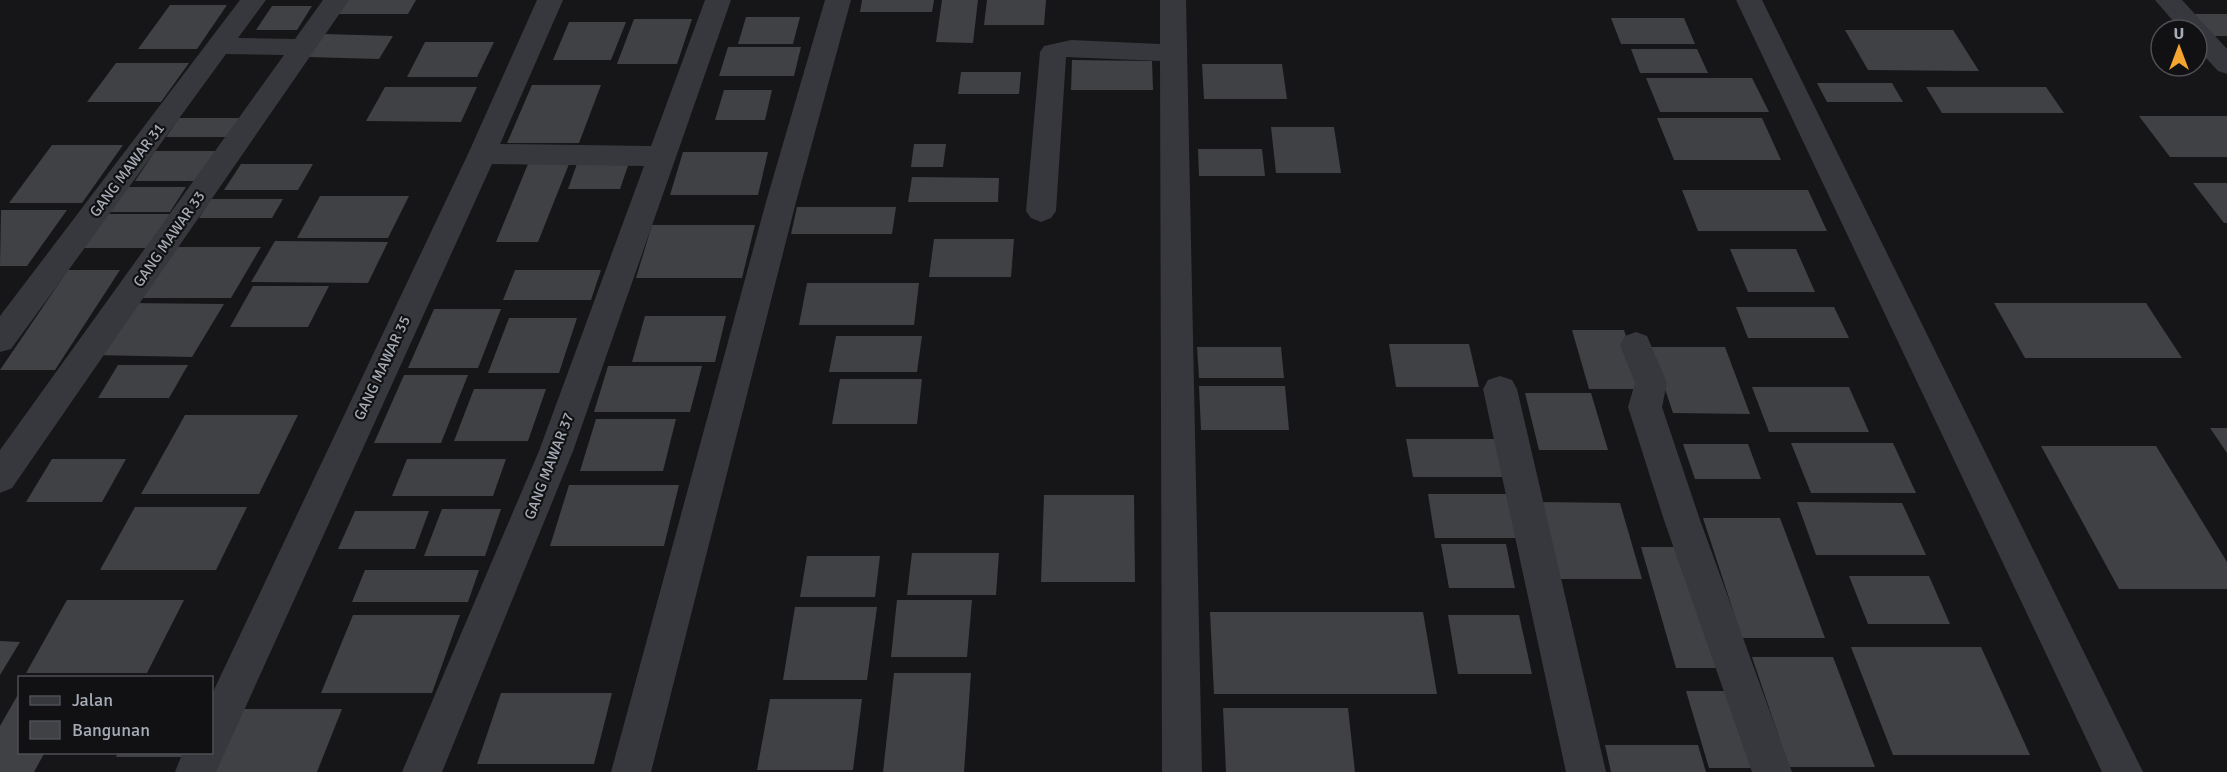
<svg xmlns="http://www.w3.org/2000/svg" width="2227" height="772" font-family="Signika,sans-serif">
<rect width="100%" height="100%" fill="#161618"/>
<g fill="#404145">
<path d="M342,0H416L408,14H334Z"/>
<path d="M862,0H934L932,12H860Z"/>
<path d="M942,0H978L973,43L936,42Z"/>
<path d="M987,0H1046L1044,25H984Z"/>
<path d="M170,5H227L197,49H138Z"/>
<path d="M272,6H312L297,30H256Z"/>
<path d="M2192,14H2227V36H2211Z"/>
<path d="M746,17H800L793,44H738Z"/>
<path d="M1611,18H1684L1695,44H1621Z"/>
<path d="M634,19H692L677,64H617Z"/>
<path d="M569,22H626L611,60H553Z"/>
<path d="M1845,30H1953L1979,71L1868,70Z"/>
<path d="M324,34L393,36L379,59L308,57Z"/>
<path d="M425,42H494L477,77H407Z"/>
<path d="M728,47H801L794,76H719Z"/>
<path d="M1631,49H1697L1708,73H1640Z"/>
<path d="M1072,60L1152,61L1153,90H1071Z"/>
<path d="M116,63H189L161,102H87Z"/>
<path d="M1202,64H1282L1287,99H1204Z"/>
<path d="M961,72H1021L1019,94H958Z"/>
<path d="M1646,78H1752L1769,112H1660Z"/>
<path d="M1817,83H1892L1903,102H1827Z"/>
<path d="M532,85H601L579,143H507Z"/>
<path d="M385,87H477L461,122L366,121Z"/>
<path d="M1926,87H2046L2064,113H1942Z"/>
<path d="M724,90H772L765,120H715Z"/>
<path d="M2139,116H2227V157H2170Z"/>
<path d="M179,118H243L230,137H166Z"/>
<path d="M1657,118H1762L1781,160H1674Z"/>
<path d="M1271,127H1334L1341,173H1276Z"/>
<path d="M914,144H946L943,167H911Z"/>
<path d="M52,145H123L82,203H9Z"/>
<path d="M1198,149H1262L1265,176H1199Z"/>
<path d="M155,151H225L206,181H135Z"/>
<path d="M683,152H768L758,195H670Z"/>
<path d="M530,159H571L538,242H496Z"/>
<path d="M630,160L620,189H568L578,161Z"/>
<path d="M241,164H313L298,190H224Z"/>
<path d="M912,177L999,178L998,202H908Z"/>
<path d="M2193,183H2227V223H2224Z"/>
<path d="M127,187H186L170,212H110Z"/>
<path d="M1682,190H1808L1827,231H1698Z"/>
<path d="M320,196H409L388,238H297Z"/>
<path d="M211,199H283L272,218H199Z"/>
<path d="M797,207H896L892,234H791Z"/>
<path d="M1,210H67L27,266H0Z"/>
<path d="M97,214H170L148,248H74Z"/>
<path d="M652,225H755L742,278H636Z"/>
<path d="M934,239H1014L1011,277H929Z"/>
<path d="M275,241L388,242L368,283L251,282Z"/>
<path d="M171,247H261L231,298H138Z"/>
<path d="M1730,249H1796L1815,292H1748Z"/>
<path d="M68,270H120L55,370H0Z"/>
<path d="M515,270H601L591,300H503Z"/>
<path d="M807,283H919L914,325H799Z"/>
<path d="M253,286H329L308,327H230Z"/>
<path d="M129,303L224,304L192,357L93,355Z"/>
<path d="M1994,303H2146L2182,358H2025Z"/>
<path d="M1736,307H1834L1849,338H1748Z"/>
<path d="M434,309H501L478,368H408Z"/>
<path d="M645,316H726L715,362H632Z"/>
<path d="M509,318H577L559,373H488Z"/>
<path d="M1572,330H1624L1643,389H1589Z"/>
<path d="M836,336H922L917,372H829Z"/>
<path d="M1389,344H1469L1479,387H1396Z"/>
<path d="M1197,347H1281L1284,378H1199Z"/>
<path d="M1651,347H1725L1750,414L1673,413Z"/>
<path d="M118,365H188L169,398H98Z"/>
<path d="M608,366H702L690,412H594Z"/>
<path d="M404,375H468L441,443H374Z"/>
<path d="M840,379H922L917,424H832Z"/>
<path d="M1199,386H1285L1289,430H1201Z"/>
<path d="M1752,387H1849L1869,432H1769Z"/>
<path d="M474,389H546L528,441H454Z"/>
<path d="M1525,393H1591L1608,450H1539Z"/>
<path d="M185,415H298L259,494H141Z"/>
<path d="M596,419H676L663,471H580Z"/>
<path d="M2210,428H2227V453Z"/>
<path d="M1406,439H1500L1509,477H1413Z"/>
<path d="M1791,443H1893L1916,493H1811Z"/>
<path d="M1683,444H1748L1761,479H1695Z"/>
<path d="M2041,446H2156L2227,562V589H2119Z"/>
<path d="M52,459H126L102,502H26Z"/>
<path d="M407,459H506L493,496H392Z"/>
<path d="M569,485H679L664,546H550Z"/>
<path d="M1428,494H1507L1517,538H1435Z"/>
<path d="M1044,495H1134L1135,582H1041Z"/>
<path d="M1537,502L1620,503L1642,579H1556Z"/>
<path d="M1797,502L1902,503L1926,555H1816Z"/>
<path d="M135,507H247L216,570H100Z"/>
<path d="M442,509H501L485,556H424Z"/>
<path d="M355,511H429L415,549H338Z"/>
<path d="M1703,518H1780L1825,638H1742Z"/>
<path d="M1441,544H1506L1515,588H1449Z"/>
<path d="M1641,547H1684L1721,668H1676Z"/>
<path d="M912,553H999L996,595H907Z"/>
<path d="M807,556H880L875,597H800Z"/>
<path d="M365,570H479L468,602H352Z"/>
<path d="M1849,576H1929L1950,624H1868Z"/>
<path d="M67,600H184L147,673H26Z"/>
<path d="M897,600H972L967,657H891Z"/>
<path d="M795,607H877L867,680H783Z"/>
<path d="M1210,612H1423L1437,694H1214Z"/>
<path d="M353,615H460L432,693H321Z"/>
<path d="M1448,615H1519L1532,674H1458Z"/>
<path d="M0,641L20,642L0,675Z"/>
<path d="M1851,647H1981L2030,755H1893Z"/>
<path d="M1752,657H1833L1875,767H1789Z"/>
<path d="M894,673H971L964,772H883Z"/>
<path d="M20,691V752H45L34,772H0V726Z"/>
<path d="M1686,691H1738L1762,768H1709Z"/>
<path d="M501,693H612L594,764H477Z"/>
<path d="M770,699H862L853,770H757Z"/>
<path d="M1223,708H1348L1355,772H1226Z"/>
<path d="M243,709H342L317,772H215Z"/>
<path d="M1605,745H1698L1706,772H1611Z"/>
<path d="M118,752H184L182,757H116Z"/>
</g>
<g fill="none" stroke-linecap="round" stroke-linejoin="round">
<g fill="#37383d" fill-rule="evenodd">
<path d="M240,0H266L238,38L295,39L323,0H349L12,488L0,493V450L284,55L226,54L11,349L0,352V316Z"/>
<path d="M537,0H563L500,144L651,146L705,0H731L573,451L442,772H402L539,451L644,166L492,164L216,772H175L183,752H212V694L468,154Z"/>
<path d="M825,0H851L796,202L651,772H611L766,202Z"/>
<path d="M1160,0H1186L1202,772H1162L1160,61L1066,57L1056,211L1051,218L1041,222L1031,218L1026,211L1040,52L1044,46L1071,40L1160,44Z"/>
<path d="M1736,0H1762L2143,772H2102Z"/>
<path d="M2155,0H2182L2227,49V74L2218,71L2197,48V30H2181Z"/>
<path d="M1636,332L1647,336L1667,383L1662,407L1700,520L1792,772H1752L1664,520L1628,407L1635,383L1620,345L1625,336Z"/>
<path d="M1500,376L1512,380L1517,389L1606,772H1566L1483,389L1488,380Z"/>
</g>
</g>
<g text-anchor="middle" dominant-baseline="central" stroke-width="4.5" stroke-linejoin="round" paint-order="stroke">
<g font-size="15" fill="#a7adb8" stroke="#111113">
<text transform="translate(127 170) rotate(-53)">GANG MAWAR 31</text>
<text transform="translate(169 239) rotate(-55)">GANG MAWAR 33</text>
<text transform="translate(382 368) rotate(-65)">GANG MAWAR 35</text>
<text transform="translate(549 466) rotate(-69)">GANG MAWAR 37</text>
</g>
</g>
<rect x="18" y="676" width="195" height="78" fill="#111113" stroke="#4d4f55" stroke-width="1.5"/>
<rect x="30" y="696" width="30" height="9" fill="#37383d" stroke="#4d4f55" stroke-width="1.5"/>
<text x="72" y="706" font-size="18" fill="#a7adb8">Jalan</text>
<rect x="30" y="721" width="30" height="18" fill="#404145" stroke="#4d4f55" stroke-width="1.5"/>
<text x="72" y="736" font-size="18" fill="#a7adb8">Bangunan</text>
<g transform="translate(2179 48)"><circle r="28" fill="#111113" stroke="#4d4f55" stroke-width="1.5"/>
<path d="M0-4.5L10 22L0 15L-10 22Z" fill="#f5a631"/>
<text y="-9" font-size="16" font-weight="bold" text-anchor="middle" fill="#a7adb8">U</text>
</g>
</svg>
